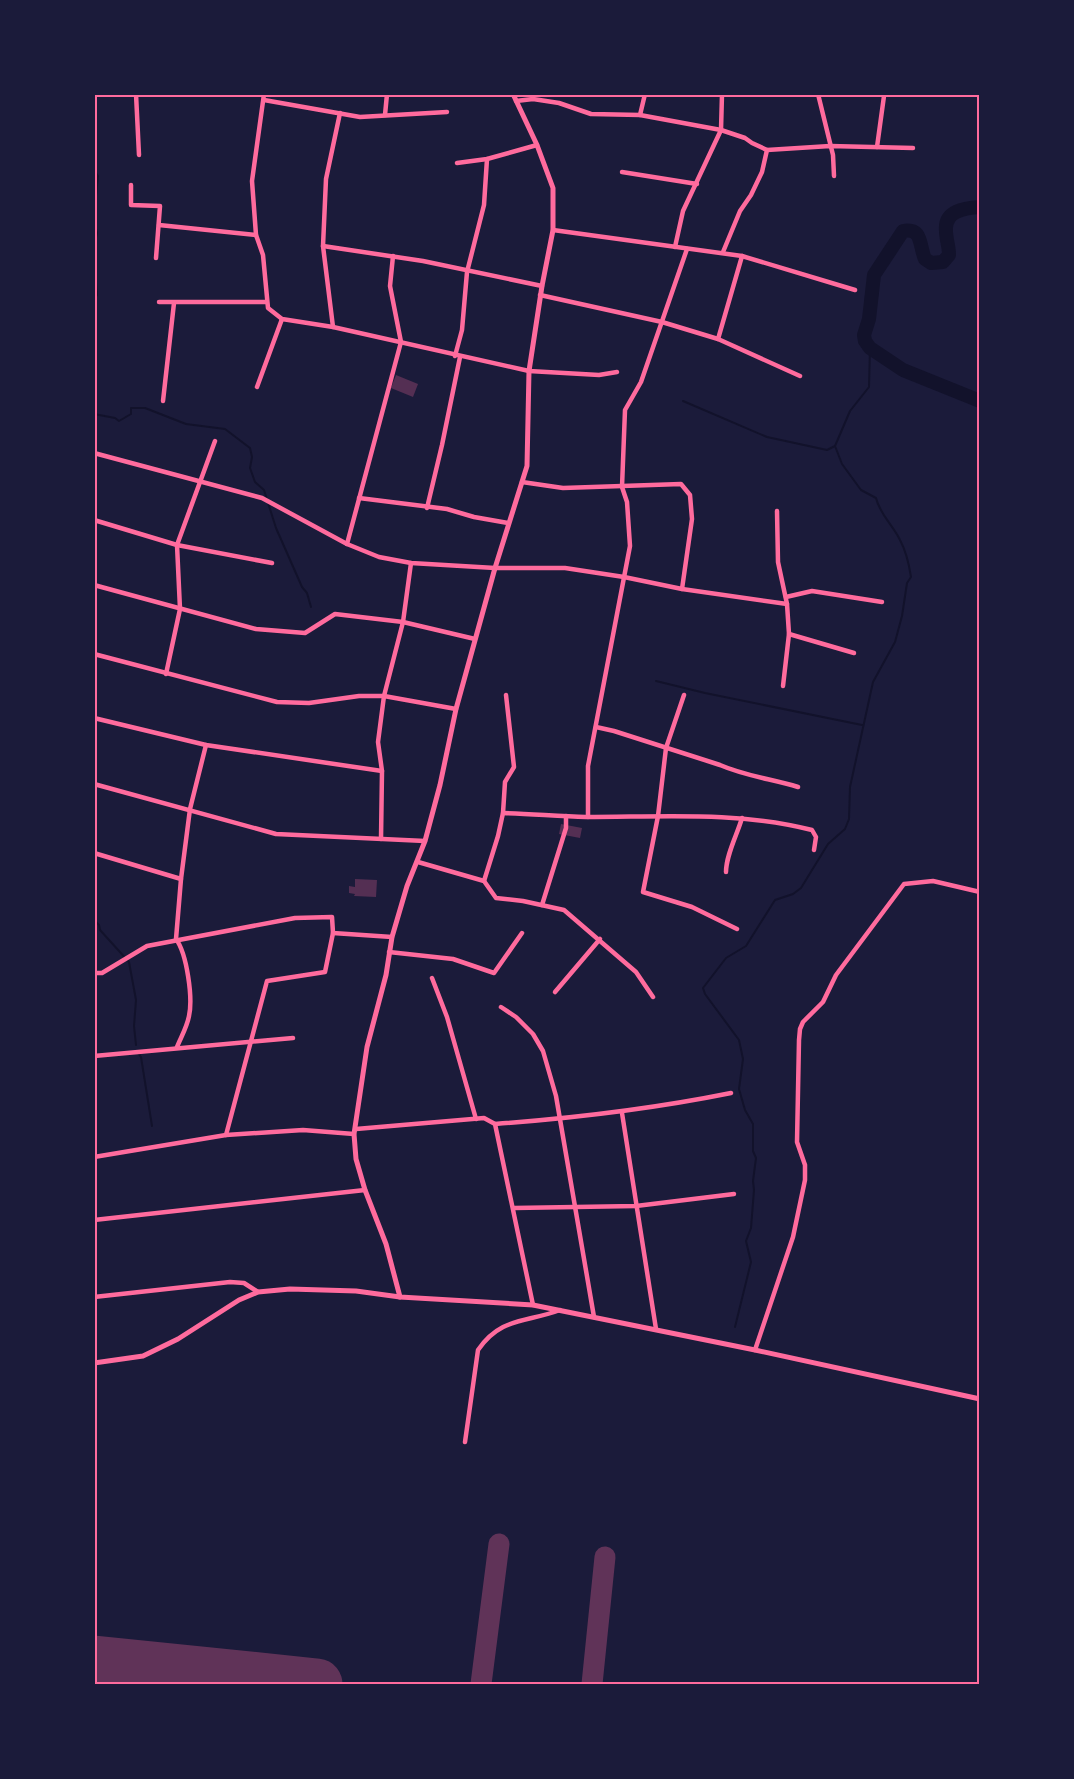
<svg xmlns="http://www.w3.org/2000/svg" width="1074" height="1779" font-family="Lora,serif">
<rect width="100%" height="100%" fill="#1b1b3a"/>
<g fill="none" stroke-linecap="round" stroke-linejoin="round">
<g stroke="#12122b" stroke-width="2">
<path d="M94,170L98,176L94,215"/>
<path d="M94,221L97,233L94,247"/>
<path d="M94,258L97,295L94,300"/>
<path d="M683,401L767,437L827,450L835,446"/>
<path d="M94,414L115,418L119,421L131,414V408H145L186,424L225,429L250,448L252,457L250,468L255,482L264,490L276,528L302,587L307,593L311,607"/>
<path d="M656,681L705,693L862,725"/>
<path d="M94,920L99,925L100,930L129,962L136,1000L134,1026L136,1045"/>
<path d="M138,1053L141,1057L152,1126"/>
<path d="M735,1327L751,1262L746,1241L751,1228L754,1190L753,1181L756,1158L753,1151V1124L745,1110L739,1089L743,1059L739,1040L705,994L703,988L726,958L746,946L775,900L793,894L801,888L828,844L845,829L849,819L850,787L873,682L895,642L902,616L907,583L911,577C909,564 906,551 900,540C893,525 880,515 876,498L861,490L842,464L835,446L850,411L869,387L870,348"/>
</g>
<path stroke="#12122b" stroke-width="14" d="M980,207C964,208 944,211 946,231C946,239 949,246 949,255L943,262L931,263L925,259C919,246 923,227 903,231L874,275L869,319L864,335L865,341L870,348L903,370L980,401"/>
<g stroke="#603358" stroke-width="21">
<path d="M481,1684L499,1544"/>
<path d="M592,1684L605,1557"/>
</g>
<path stroke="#603358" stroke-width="51" d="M94,1661L317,1684"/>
</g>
<g fill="#542f53">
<path d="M396,375L418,384L413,397L391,388Z"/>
<path d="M561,824L582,828L580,838L559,834Z"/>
<path d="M355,879L377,880L376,897L354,896L355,894L349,893V886L355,887Z"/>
</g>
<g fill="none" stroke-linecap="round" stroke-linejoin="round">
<g stroke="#ff6b9d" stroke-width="4.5">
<path d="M136,94L139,155"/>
<path d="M264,94L252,181L256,235L263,255L268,308L282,319L333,327L529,371L599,375L617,372"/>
<path d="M818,94L833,155L834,176"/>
<path d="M264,100L360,117L447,112"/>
<path d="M516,101L533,99L559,103L591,114L640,115L721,130L745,138L752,143L767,150L830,146L913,148"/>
<path d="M385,115L387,94"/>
<path d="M640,115L645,94"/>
<path d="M877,147L884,96"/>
<path d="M457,163L487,159L537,145"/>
<path d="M622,172L697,184"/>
<path d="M131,185V205L160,206L156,258"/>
<path d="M159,225L256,235"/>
<path d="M553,230L742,256L855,290"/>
<path d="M323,246L423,261L542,286"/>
<path d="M675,247L683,211L721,130L722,94"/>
<path d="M723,252L740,211L751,195L762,172L767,150"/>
<path d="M540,295L662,322L718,339L800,376"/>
<path d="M159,302H266"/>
<path d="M333,327L323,246L326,179L340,113"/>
<path d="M718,339L742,256"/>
<path d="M455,356L462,330L467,272L484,205L487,159"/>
<path d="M257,387L282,319"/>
<path d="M163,401L174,303"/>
<path d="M94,453L262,498L347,544L379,557L411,563L495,568H565L624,577L682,589L787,604"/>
<path d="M522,482L563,488L681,484L690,495L692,519L682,589"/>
<path d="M359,498L447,509L474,517L508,523"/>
<path d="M427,508L442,445L460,357"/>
<path d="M777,511L778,562L787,604L789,634L783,686"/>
<path d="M94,520L177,545L272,563"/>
<path d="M347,544L401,342L390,286L393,256"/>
<path d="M94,585L256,629L305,633L335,614L403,622L475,639"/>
<path d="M786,597L812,591L882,602"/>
<path d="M789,634L854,653"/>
<path d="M94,654L277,702L309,703L359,696H384L456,709"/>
<path d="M166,674L180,609L177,545L215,441"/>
<path d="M684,695L666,748L658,816L643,892L692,907L737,929"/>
<path d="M94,718L206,745L382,771"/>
<path d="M596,727L614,731L720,765C745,776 772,779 798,787"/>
<path d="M94,784L276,834L425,841"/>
<path d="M503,813C531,814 558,816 586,817C662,817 738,811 812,830L816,837L814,850"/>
<path d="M588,817V766L630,546L627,502L622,487L625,410L641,382L687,249"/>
<path d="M381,839L382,771L378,742L384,696L403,622L411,563"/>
<path d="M94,853L181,879"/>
<path d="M418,862L484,881L496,898L523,901L564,910L636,972L653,997"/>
<path d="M726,872C726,855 737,835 742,818"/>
<path d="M484,881L498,836L503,813L505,782L514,767L506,695"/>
<path d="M542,905L566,828V816"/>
<path d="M389,952L453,959L494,973L522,933"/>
<path d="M94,973H102L147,946L295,918L332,917L333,933L392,937"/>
<path d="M432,978L447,1017L476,1119"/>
<path d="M555,992L600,939"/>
<path d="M501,1007L516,1017L533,1034L543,1051L556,1096L594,1317"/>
<path d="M177,1047C181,1037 187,1027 189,1016C193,998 187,954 176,939L181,879L190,809L206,745"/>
<path d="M94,1056L293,1038"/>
<path d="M622,1113L656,1329"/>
<path d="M495,1124C575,1118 652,1109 731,1093"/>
<path d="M356,1129L484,1118L495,1124L533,1305"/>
<path d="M226,1135L267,981L325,972L333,933"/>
<path d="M94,1157L226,1135L303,1130L354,1134"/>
<path d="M514,1208L636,1206L734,1194"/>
<path d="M94,1220L365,1190"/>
<path d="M94,1297L230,1282L244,1283L258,1292"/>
<path d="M755,1350L793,1237L805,1180V1165L797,1142L799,1040L800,1029L803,1022L823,1002L836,975L904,884L933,881L980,892"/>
<path d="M465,1442L478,1350C501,1317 525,1323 560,1310"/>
</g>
<g stroke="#ff6b9d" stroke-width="5">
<path d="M400,1297L386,1244L365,1190L356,1159L354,1134L367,1047L386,975L392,937L407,886L425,841L440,785L456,709L495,568L527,466L529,371L542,286L553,230V188L537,145L513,94"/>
<path d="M94,1363L143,1356L178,1339L239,1300L258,1292L290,1289L356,1291L400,1297L533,1305L755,1350L980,1399"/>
</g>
</g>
<rect width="1074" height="1779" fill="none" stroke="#1b1b3a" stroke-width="192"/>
<rect x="96" y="96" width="882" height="1587" fill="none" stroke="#ff6b9d" stroke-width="2"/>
</svg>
